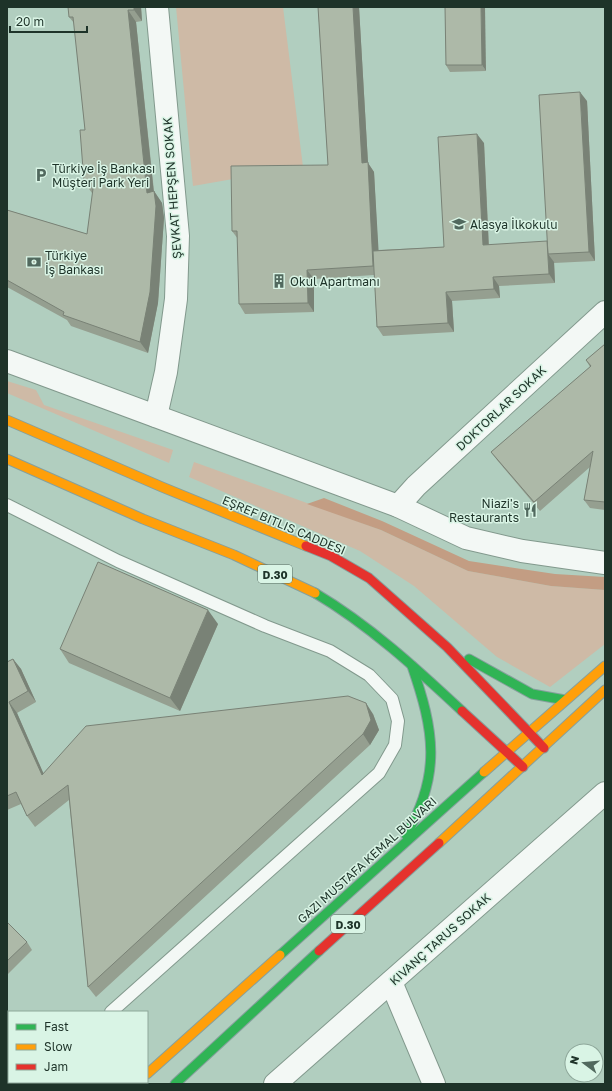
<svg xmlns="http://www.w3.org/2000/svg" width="612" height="1091" font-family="'Golos Text',sans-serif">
<rect width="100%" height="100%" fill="#b1cebf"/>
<g fill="#cebaa6">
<path d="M176,7H283L303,167L193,186Z"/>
<path d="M7,381L36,390L44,405L173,450L169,463L7,393Z"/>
<path d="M194,462L381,530L468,571L551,586L605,590V644L550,687L497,657L414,586L360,551L189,477Z"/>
</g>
<path fill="#c39d83" d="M324,498L382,521L469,561L555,574L605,577V590L551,586L468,571L381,530L307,504Z"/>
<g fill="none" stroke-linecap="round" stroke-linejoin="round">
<defs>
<g id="lane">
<path d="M7,505L118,561L265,626L330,651L369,675L392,699L398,721L395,745L379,773L111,1012"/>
<path d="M7,1069H9"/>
</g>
<g id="street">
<path d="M7,361L398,506L466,538L522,551L605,563"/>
<path d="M156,416L166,372L176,299L178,236L157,7"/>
<path d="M398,506L416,486L605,312"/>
<path d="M391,982L434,1084"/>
<path d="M275,1084L605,793"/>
</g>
<g id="fast">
<path d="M315,593C369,625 416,668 462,711"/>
<path d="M469,659L532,694L565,700"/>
<path d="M406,835C442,774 434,730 412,666"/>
<path d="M280,955L484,772"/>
<path d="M175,1084L319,951"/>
</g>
<g id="slow">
<path d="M7,420L162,487L306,546"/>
<path d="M7,459L143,519L234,555L315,593"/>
<path d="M484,772L605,666"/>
<path d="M439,843L605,690"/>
<path d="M147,1074L280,955"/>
</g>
<g id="jam">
<path d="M306,546L331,556L369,578L447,647L544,748"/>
<path d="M462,711L523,767"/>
<path d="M319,951L439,843"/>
</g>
</defs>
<use href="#lane" stroke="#82998d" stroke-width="14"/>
<use href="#street" stroke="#82998d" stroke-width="24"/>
<use href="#fast" stroke="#86a09d" stroke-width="11"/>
<use href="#slow" stroke="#86a09d" stroke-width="11"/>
<use href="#jam" stroke="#86a09d" stroke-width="11"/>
<use href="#lane" stroke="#f3f8f5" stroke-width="12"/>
<use href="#street" stroke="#f3f8f5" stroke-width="22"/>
<use href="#fast" stroke="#30b455" stroke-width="9"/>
<use href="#slow" stroke="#ff9f0a" stroke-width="9"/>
<use href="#jam" stroke="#e5322d" stroke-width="9"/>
</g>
<g fill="#959f90">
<path d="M141,7L142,21L136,22L154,191L162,203L164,218L158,303L148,353L71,326L67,320L7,287V210L87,234L93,193H92L84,182L85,130L74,23L69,17Z"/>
<path d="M318,7H359L368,163L374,172L378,250L444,247L484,143L489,245L547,242L587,101L595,261L554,263V262L555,283L499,286L500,298L452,301L454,332L383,336L377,327L374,275L314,279V312L245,314L239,304L238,239L232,231L328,165Z"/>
<path d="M445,7L486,71L450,72L446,65Z"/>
<path d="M605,344V510L590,508L584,500L590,467L540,511L497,460L491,452L590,367L586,360Z"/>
<path d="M218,624L180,711L69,663L60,649Z"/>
<path d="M13,659L21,669L36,702L17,713L43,773L373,714L379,730L370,745L96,997L88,987L69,800L35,827L27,816L21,804L7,810V662Z"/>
<path d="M7,922L27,942L32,950L7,975Z"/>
</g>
<g fill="#798276">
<path d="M134,7H141L142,21L134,10Z"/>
<path d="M353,7H359L368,163L374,172L380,275L373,266L362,163Z"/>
<path d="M481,7H485L486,71L482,65Z"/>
<path d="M128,10L136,22L155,204L147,193Z"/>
<path d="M580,92L587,101L595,261L589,252Z"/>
<path d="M477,134L484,143L489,254L483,245Z"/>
<path d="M154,191L162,203L164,218L158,303L148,353L140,342Z"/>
<path d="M547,241L548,254L554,262L555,283L549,274Z"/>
<path d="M307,270L314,279V312L308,303Z"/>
<path d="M493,277L499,286L500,298L494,289Z"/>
<path d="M446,292L452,301L454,332L448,323Z"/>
<path d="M208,610L218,624L180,711L170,698Z"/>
<path d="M13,659L21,669L36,702L28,691Z"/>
<path d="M9,702L17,713L49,786L42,775Z"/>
<path d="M366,703L373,714L379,730L370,745L363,734Z"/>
</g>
<g fill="#adb9a8" stroke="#798276">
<path d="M68,7H134V10H128L147,193L154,191L156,206L150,292L140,342L63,315L64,312L7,280V210L87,234L94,181L84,182L80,130H85L73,17H69Z"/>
<path d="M318,7H353L362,163L368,162L373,266L307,270L308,303L239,304L237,231H232L231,166L328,165Z"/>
<path d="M445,7H481L482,65H446Z"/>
<path d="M580,92L589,252L548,254L539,95Z"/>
<path d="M477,134L483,245L547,241L549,274L493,277L494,289L446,292L448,323L377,327L373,251L444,247L438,137Z"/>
<path d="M605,344V502L584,500L593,451L534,502L491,452L591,366L586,360Z"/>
<path d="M98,562L208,610L170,698L60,649Z"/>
<path d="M13,659L28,691L9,702L42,775L86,726L348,696L366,703L371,720L363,734L88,987L68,785L27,816L16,792L7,796V662Z"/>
<path d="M7,922L27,942L7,961Z"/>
</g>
<defs>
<symbol id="parking-bare" viewBox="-9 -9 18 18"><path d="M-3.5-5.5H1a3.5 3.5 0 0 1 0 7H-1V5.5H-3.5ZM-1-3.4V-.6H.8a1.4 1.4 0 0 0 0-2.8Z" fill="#51695e" stroke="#d9f4e5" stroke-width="2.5" paint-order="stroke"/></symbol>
<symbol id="school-bare" viewBox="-9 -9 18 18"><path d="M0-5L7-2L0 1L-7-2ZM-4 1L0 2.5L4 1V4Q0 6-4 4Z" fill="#51695e" stroke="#d9f4e5" stroke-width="2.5" paint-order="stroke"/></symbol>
<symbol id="bank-bare" viewBox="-9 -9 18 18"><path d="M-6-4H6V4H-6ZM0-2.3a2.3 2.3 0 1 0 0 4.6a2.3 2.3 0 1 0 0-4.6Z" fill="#51695e" stroke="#d9f4e5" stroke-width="2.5" paint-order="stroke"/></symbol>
<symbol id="building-bare" viewBox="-9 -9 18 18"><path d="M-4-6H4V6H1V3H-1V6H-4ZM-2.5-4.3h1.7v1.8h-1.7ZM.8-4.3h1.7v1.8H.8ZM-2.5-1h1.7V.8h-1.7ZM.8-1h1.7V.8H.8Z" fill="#51695e" stroke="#d9f4e5" stroke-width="2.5" paint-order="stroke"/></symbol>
<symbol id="restaurant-bare" viewBox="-9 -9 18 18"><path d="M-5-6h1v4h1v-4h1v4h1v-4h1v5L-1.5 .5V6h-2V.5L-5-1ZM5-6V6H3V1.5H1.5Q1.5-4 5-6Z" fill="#51695e" stroke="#d9f4e5" stroke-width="2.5" paint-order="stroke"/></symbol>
</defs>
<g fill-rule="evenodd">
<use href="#parking-bare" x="31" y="165" width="20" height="20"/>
<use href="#school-bare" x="449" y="214" width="20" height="20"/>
<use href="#bank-bare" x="24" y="252" width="20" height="20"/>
<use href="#building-bare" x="269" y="271" width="20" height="20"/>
<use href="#restaurant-bare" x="520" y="500" width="20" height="20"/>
</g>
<g text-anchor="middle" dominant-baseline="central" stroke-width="3" stroke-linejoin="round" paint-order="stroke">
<g fill="#d9f4e5" stroke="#566d61" stroke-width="1">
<rect x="258" y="565" width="34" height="18" rx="3"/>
<rect x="331" y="915" width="34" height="18" rx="3"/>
</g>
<g font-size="11" font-weight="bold" fill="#1e3329">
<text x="275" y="574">D.30</text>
<text x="348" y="924">D.30</text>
</g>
<g font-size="12" fill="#1e3329" stroke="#d9f4e5" text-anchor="start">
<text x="52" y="168">Türkiye İş Bankası<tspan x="52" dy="14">Müşteri Park Yeri</tspan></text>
<text x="470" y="224">Alasya İlkokulu</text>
<text x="45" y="255">Türkiye<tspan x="45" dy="14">İş Bankası</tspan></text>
<text x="290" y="281">Okul Apartmanı</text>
<text x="519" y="503" text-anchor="end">Niazi's<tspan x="519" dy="14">Restaurants</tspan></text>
</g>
<g font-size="12" fill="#1e3329" stroke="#d9f4e5">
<text transform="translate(172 188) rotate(-94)">ŞEVKAT HEPŞEN SOKAK</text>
<text transform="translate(501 408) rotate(-43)">DOKTORLAR SOKAK</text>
<text transform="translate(284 525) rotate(23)">EŞREF BITLIS CADDESI</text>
<text transform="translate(367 860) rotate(-42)">GAZI MUSTAFA KEMAL BULVARI</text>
<text transform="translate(440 939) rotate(-42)">KIVANÇ TARUS SOKAK</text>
</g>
</g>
<rect width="612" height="1091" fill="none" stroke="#1e3329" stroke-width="16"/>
<rect x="8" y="1011" width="140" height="72" fill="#d9f4e5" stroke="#8ea79a"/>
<rect x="16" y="1024" width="20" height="6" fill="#30b455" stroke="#8ea79a"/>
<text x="44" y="1031" font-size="12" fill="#1e3329">Fast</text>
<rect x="16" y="1044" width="20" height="6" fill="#ff9f0a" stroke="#8ea79a"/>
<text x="44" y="1051" font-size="12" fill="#1e3329">Slow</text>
<rect x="16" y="1064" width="20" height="6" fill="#e5322d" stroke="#8ea79a"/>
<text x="44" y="1071" font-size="12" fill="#1e3329">Jam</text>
<g transform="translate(584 1063) rotate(286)"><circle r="19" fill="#d9f4e5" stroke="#8ea79a"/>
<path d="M0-3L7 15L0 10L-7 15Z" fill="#51695e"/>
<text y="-6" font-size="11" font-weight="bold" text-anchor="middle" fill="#1e3329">N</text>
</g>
<path d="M10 26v6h77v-6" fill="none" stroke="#1e3329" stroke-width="2"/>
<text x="16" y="26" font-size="12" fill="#1e3329" stroke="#d9f4e5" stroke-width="3" paint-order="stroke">20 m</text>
</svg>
